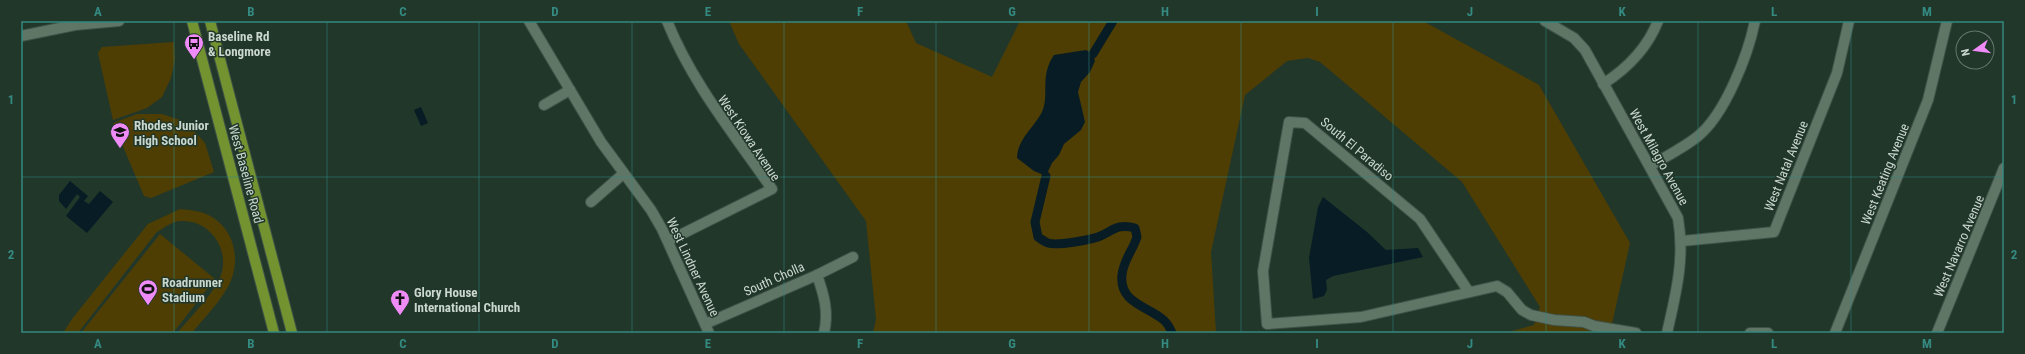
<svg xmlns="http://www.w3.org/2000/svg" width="2025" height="354" font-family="'Roboto Condensed',sans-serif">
<rect width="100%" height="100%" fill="#21372a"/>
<g fill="#4f3e04">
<path d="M729,21H906L916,43L992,77L1020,21H1423L1539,85L1630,243L1612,324L1598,322L1597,333H1504L1534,325L1540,307L1462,182L1320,62L1308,58L1287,61L1245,95L1211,252L1216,333H873L876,319L866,221L739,44Z"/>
<path d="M174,42L175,60L171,78L162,97L147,108L113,120L98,53L102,47Z"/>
<path d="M137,114H162L186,122L205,143L214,172L151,198L144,196L113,123Z"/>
<path d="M180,209C191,210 202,211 212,217C235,231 241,261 229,285C220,302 204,318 192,333H177C189,319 216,291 221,275C230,248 209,219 180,221C171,222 163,228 156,233L78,333H63L72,319L148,224Z"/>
<path d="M160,234L215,279L173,333H81Z"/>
</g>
<g fill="#071c24">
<path d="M1086,50L1093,54L1095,61L1090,72L1081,82L1078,92L1085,122L1081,130L1064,144L1059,155L1052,163L1046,176L1034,171L1017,158C1018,138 1033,129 1042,112C1050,95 1039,77 1054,55Z"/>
<path d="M421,107L428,123L421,126L414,110Z"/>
<path d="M70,181L88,196L84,201L89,204L100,191L113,202L87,233L66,216L80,197L77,194L66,209L59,201V195Z"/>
<path d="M1323,197L1367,232L1386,250L1418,248L1423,257L1333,276L1326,280L1327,290L1324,296L1313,299L1309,258L1318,207Z"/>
</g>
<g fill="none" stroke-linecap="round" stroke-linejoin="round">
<g stroke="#071c24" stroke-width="9">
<path d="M1093,54L1113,21"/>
<path d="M1046,176L1035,222L1038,237C1041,239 1045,242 1048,243C1057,246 1089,240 1098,237C1113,231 1117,223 1135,228L1137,237C1133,250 1123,261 1122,275C1119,302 1146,306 1161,318C1166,321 1170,328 1172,333"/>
</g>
<defs>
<g id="minor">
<path d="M529,21L601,142L651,210L662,229L709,333"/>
<path d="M667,21C692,83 734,134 772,189L668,241"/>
<path d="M1545,21L1574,38L1585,50L1678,218C1685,259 1676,293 1667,333"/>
<path d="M21,36L75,25L119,21"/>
<path d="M1603,84C1628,68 1647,49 1658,21"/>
<path d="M544,105L570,90"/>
<path d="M1650,166C1665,157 1683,148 1697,137C1725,115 1748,55 1755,21"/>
<path d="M591,202L623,174"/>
<path d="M1682,241L1774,232L1837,73L1849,21"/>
<path d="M817,275C824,295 829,312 824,333"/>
<path d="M1469,292L1420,219L1305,123L1289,122L1263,271L1267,324L1361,317L1497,286L1507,292L1522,310L1531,315L1554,320L1584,322L1594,326L1636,333"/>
<path d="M705,324L817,275L853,257"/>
<path d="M1750,333H1768"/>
<path d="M1835,333L1928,100L1947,21"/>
<path d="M1937,333L2004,168"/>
</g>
<g id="major">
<path d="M192,21L274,333"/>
<path d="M210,21L292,333"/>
</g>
</defs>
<use href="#minor" stroke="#3f5247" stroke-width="12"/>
<use href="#major" stroke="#3f5247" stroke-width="12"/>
<use href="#minor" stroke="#5f7667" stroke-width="10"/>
<use href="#major" stroke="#739230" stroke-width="10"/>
</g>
<path fill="none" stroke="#348981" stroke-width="1" stroke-opacity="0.55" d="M174,21V333M327,21V333M479,21V333M632,21V333M784,21V333M936,21V333M1089,21V333M1241,21V333M1393,21V333M1546,21V333M1698,21V333M1851,21V333M21,177H2004"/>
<defs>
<symbol id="bus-pin" viewBox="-11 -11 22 30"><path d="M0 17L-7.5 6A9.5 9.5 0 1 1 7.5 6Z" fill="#ef8bf6" stroke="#21372a"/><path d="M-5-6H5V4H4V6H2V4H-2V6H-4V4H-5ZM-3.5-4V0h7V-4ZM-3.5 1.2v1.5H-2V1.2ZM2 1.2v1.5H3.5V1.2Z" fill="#111"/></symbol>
<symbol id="school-pin" viewBox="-11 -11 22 30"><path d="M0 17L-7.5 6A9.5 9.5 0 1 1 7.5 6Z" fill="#ef8bf6" stroke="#21372a"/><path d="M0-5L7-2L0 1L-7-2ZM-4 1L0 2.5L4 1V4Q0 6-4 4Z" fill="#111"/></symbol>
<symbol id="stadium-pin" viewBox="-11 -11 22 30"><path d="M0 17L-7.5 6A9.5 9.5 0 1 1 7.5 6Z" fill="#ef8bf6" stroke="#21372a"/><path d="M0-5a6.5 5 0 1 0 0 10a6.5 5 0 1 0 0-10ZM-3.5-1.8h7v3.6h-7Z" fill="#111"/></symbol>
<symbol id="church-pin" viewBox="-11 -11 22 30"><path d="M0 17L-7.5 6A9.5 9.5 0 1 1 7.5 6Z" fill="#ef8bf6" stroke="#21372a"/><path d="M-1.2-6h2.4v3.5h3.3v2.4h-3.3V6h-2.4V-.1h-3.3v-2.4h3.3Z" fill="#111"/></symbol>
</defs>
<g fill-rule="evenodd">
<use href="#bus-pin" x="183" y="32" width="22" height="30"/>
<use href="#school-pin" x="109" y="121" width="22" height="30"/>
<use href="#stadium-pin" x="137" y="278" width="22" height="30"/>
<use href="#church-pin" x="389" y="288" width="22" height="30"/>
</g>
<g text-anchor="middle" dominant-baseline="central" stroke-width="3" stroke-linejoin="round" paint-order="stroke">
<g font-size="13" font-weight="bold" fill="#cad7ce" stroke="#21372a" text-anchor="start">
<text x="208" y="36">Baseline Rd<tspan x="208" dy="15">&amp; Longmore</tspan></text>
<text x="134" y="125">Rhodes Junior<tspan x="134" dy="15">High School</tspan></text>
<text x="162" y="282">Roadrunner<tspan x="162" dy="15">Stadium</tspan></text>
<text x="414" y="292">Glory House<tspan x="414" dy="15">International Church</tspan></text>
</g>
<g font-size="13" fill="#cad7ce" stroke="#21372a">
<text transform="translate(749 138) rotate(56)">West Kiowa Avenue</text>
<text transform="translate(1357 149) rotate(40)">South El Paradiso</text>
<text transform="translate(1659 157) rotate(61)">West Milagro Avenue</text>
<text transform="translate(1786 166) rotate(-68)">West Natal Avenue</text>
<text transform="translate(246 174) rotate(75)">West Baseline Road</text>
<text transform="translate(1885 174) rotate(-68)">West Keating Avenue</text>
<text transform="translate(1959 246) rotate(-67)">West Navarro Avenue</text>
<text transform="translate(693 267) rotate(65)">West Lindner Avenue</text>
<text transform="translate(774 279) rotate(-24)">South Cholla</text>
</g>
</g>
<rect width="2025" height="354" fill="none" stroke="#21372a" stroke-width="44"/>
<g transform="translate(1975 50) rotate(256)"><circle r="19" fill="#21372a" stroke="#65776c"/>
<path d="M0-3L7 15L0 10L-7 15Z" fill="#ef8bf6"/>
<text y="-6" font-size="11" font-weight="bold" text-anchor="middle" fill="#cad7ce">N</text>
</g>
<rect x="22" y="22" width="1981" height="310" fill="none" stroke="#348981" stroke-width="1.5"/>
<g font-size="13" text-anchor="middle" font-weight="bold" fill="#348981">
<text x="98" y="16">A</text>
<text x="251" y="16">B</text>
<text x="403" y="16">C</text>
<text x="555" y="16">D</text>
<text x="708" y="16">E</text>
<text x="860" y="16">F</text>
<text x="1012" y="16">G</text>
<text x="1165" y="16">H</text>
<text x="1317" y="16">I</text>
<text x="1470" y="16">J</text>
<text x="1622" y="16">K</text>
<text x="1774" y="16">L</text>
<text x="1927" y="16">M</text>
<text x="11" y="104">1</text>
<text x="2014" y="104">1</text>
<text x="11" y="259">2</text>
<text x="2014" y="259">2</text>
<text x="98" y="348">A</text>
<text x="251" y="348">B</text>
<text x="403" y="348">C</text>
<text x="555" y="348">D</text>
<text x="708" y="348">E</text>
<text x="860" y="348">F</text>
<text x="1012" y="348">G</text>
<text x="1165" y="348">H</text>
<text x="1317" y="348">I</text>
<text x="1470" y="348">J</text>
<text x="1622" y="348">K</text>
<text x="1774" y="348">L</text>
<text x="1927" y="348">M</text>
</g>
</svg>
